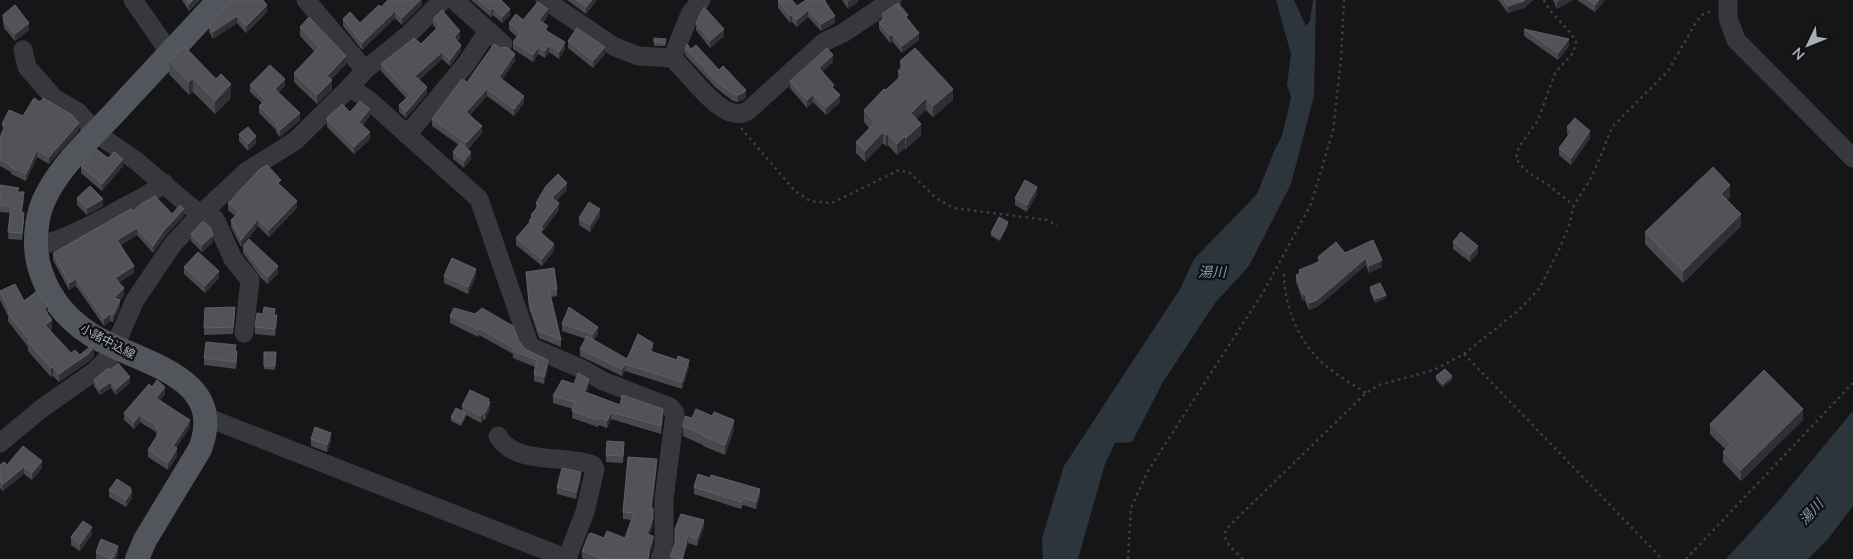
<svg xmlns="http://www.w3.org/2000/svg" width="1853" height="559" font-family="Mulish,'Noto Sans JP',sans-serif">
<rect width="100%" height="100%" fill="#161618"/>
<g fill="#2c353c">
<path d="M1276,0H1294L1306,26L1310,21L1313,0H1316L1314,96L1291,184L1249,266L1215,303L1163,382L1132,442L1115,443L1105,464L1078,559H1043L1042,538L1064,466L1180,289L1194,259L1257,194L1275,149L1282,136L1291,98L1287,84L1291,54Z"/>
<path d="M1853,411V506L1828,539L1808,559H1726L1775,505Z"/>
</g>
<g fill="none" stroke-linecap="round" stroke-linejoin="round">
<g stroke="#3d3f44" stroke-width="2.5" stroke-dasharray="2.5 4" stroke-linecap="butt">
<path d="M1544,0C1551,16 1568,26 1576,42L1573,53L1555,73L1538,120L1519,147L1516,157L1519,163L1529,173L1547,184L1573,205"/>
<path d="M741,128L794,190L810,201L832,203L899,170L910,173L937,199L954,208L1047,220L1057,226"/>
<path d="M1284,274C1284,301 1295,332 1313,353C1327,370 1348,381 1366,393"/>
<path d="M1464,354L1662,559"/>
<path d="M1128,559L1131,508L1149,469L1264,291L1311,204L1333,131L1341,60L1344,0"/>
<path d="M1243,559C1234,550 1220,541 1227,528L1366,393L1379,385L1434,370L1464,354L1513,315L1526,303L1539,289L1557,254L1569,226L1574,205L1590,180L1600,158L1612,127L1668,71L1695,24L1702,15L1712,11"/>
<path d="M1686,559L1853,383"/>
</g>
<g stroke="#37383d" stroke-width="19">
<path d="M133,0L170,53"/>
<path d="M306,0L365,70"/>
<path d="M443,0L409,34L365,70L349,88L357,92L371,102L479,199L529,344L533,348L582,369L603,381L670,407L675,413L664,499V548L660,559"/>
<path d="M454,0L503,44"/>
<path d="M545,0L613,46L638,56L672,58C690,73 724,128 749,110L824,42L843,33L892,0"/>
<path d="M1728,0V18L1736,40L1853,158"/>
<path d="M23,50L27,67L54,98L78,112L96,133L135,160L192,208L197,211L207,213L215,219L233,259L250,280L244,333"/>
<path d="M672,58L690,14L701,0"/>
<path d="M407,135L466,64L488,31"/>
<path d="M36,247C68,238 96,223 124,207C138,200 152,193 164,183"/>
<path d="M206,417L568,559"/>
<path d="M498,436C515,466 565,454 593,465L595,469L585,512L567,558"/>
<path d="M0,443L41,409L95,371L111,355L135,300L173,244L202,213L247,171L295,141L349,88"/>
</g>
<path stroke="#53555c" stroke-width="24" d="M137,559L145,540L200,449C229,373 134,363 90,334C64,317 45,292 38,262C34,243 36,220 43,202C59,166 90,139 116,111C150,74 185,37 219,0"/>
</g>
<g fill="#47494d">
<path d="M182,0H200L189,11Z"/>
<path d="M232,0L267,12L246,33L237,23L213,39L209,32V25Z"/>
<path d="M422,0V5L402,25L395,18L362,50L343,26V19L360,23L381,7Z"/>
<path d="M471,0H502L510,15L502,23L493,15L491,17Z"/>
<path d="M567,0H597L586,14Z"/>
<path d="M826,0V2L835,23L821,31L808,17L797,27L792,22L790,23L778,8V1L797,6Z"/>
<path d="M842,0H858V2L848,9Z"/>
<path d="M1498,0H1533L1524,8L1508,13Z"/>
<path d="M1553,0H1573L1557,9Z"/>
<path d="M1577,0H1605L1595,12Z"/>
<path d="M882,14L908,19L919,40L902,53L892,41L890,43L879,29V22L882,20Z"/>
<path d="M3,15L29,30L15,41L4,28L3,22Z"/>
<path d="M548,16L543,23L548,32L565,49L559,59L549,52L545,58L538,54L533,62L513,49V42L517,37L509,30V23Z"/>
<path d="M433,19L460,38L457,41L461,51L450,66L442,59L419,80L427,94L406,118L399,112V105L406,98L381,71V64L421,44L437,29L433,26Z"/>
<path d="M696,23L724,36L710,48L696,30Z"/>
<path d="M300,27L346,64L331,80L332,89L317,104L294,82V73L315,52L300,36Z"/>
<path d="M1524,29L1569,46L1558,60L1524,36Z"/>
<path d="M654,38L666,43L665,46H654Z"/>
<path d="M568,41L605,54L593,68L568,48Z"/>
<path d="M685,48L691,49L719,70L746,97L743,100L738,102L733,101L716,88L685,55Z"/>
<path d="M169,61L231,98L215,114L193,92L189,95L169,74Z"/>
<path d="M515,61L502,80L524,103L514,116L487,96L470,115L482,133L468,149L471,159L464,168L453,159V152L459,145L432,126V119Z"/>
<path d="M900,61L953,100L933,117L926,110L916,119L921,135L906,149L905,148L897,155L888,145L886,146L883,143L865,162L856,153V142L869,128L864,122V110L898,79V71L900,70Z"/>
<path d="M833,62L822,72L834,89L840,102L826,115L813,102L807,108L790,88V81Z"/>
<path d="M250,85L285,86L278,92L300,120L280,137L276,132V130L259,113V106L262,103L250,92Z"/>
<path d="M350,112L370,116L363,125L370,139L354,154L327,127V118Z"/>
<path d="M23,116L79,130L49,164L37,157L26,181L11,174V172L0,166V136H1L3,132L2,124Z"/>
<path d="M1567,127L1590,138L1571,165L1559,155V148L1568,135L1567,134Z"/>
<path d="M239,134L256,143L248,151L239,141Z"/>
<path d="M108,158L123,166L102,191L81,173V166Z"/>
<path d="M0,185L19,192L24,200L22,212L24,220L22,240L8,239L10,213L0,212Z"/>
<path d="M281,186L297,208L269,237L258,226L241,247L231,227V220L235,216L228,210V203Z"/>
<path d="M567,190L556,201L559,210L543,231V235L554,251L542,266L516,245V238L529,223V221L531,217V215L536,209V203Z"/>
<path d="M1037,194L1027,212L1015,205V198Z"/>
<path d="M1730,197L1727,200L1741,226L1683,283L1645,244V232Z"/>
<path d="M77,198L103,206L87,215L77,205Z"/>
<path d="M133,211L172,214L184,216L165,236L153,253L137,235L121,245L134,273L119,282L124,295L120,300V307L113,322L110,321L104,326L76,286L69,290L53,260V253Z"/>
<path d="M600,216L590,232L579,225V218Z"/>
<path d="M1008,225L1000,241L991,236V233Z"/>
<path d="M191,234L213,242L202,252L191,241Z"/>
<path d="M1373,240L1382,267L1369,273L1366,265L1317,307L1309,310L1305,301H1303L1296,282V275L1299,274V270L1318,263V257L1345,253Z"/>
<path d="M1453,242L1478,253L1470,262L1453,249Z"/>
<path d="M243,246L278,273L268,284L261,278L243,253Z"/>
<path d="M184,267L219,278L205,293L184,274Z"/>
<path d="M526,272L557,289V296L551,297L561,340V347L539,338L529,309Z"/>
<path d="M444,276H476L468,294L444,283Z"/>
<path d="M1370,287L1386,298L1375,303L1370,291Z"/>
<path d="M0,291L24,301L48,315L52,329L50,331L71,353L80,355L94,356L88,362L59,382L53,376L51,377L28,351V347L8,321V316L0,300Z"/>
<path d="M205,308L235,314L233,334L204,335Z"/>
<path d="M275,315L277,322L275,336L255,334V327Z"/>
<path d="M450,316L519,341L525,349L548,367L544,384L534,381V374L535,367L513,358V354L479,335L478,337L450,323Z"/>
<path d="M562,324L598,334L594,340L627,359L653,350L652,352L689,367L682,389L625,371L622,376L580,356V349L586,339L562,331Z"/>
<path d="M236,351L237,358L236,369L204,365V358Z"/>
<path d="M264,352H276L275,370L264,369Z"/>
<path d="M110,370L130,383L116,395L111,388L100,395L94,386V380Z"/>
<path d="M1436,376L1452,380L1443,387L1436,380Z"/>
<path d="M574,384L589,386L586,393L620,405L663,416L661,434L611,419L607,428L599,425L598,427L572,418L573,409L553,403V396Z"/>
<path d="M152,387L165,394L160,400L190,427L176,448L177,456L168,470L148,457V450L157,436L156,435V432L140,422L134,429L124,420V413Z"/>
<path d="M489,401L490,409L485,420L483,419L481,423L466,415V417L461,426L451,421V417L462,411V406Z"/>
<path d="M692,418L734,430L725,455L703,446V445L683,436V426Z"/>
<path d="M1803,420L1741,481L1723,462V452L1726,450L1710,434V424Z"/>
<path d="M311,439L331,440L327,452L311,446Z"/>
<path d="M624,449L623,463L606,462V455Z"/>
<path d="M0,465L42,468L32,480L24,474L3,491L0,488Z"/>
<path d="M657,466L652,507L653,526L649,535L653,546L649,555V559H584L582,558V551L604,538H625L632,520L623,519V512Z"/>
<path d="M710,478L760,496L756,509L743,505L741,509L694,494V487Z"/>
<path d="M581,479L576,499L557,494V487Z"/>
<path d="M109,490L132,498L126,507L109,497Z"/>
<path d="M704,527L697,546L688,543L683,559H670V556L675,544V529Z"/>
<path d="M92,534L80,551L71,545V537Z"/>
<path d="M96,552L118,553L116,559H96Z"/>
</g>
<g fill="#2f3033">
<path d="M193,0H200L189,11V4Z"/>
<path d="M420,0H422V5L402,25V18Z"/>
<path d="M592,0H597L586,14V7Z"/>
<path d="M851,0H858V2L848,9V2Z"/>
<path d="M1525,0H1533L1524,8L1508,13V6Z"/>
<path d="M1560,0H1573L1557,9V2Z"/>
<path d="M1599,0H1605L1595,12V5Z"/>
<path d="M267,5V12L246,33V26Z"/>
<path d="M493,8V15L491,17V10Z"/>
<path d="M510,9V15L502,23V17Z"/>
<path d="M548,9V16L539,27V20Z"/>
<path d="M808,10V17L797,27V20Z"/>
<path d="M395,11V18L362,50V43Z"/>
<path d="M792,15V22L790,23V16Z"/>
<path d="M237,16V23L213,39V32Z"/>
<path d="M835,16V23L821,31V24Z"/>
<path d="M29,23V30L15,41V34Z"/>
<path d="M724,29V36L710,48V41Z"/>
<path d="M460,31V38L454,44V37Z"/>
<path d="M919,33V40L902,53V46Z"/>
<path d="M892,34V41L890,43V36Z"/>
<path d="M1569,39V46L1558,60V53Z"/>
<path d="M565,42V49L559,59V52Z"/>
<path d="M461,45V51L450,66V60Z"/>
<path d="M549,45V52L545,58V51Z"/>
<path d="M538,47V54L533,62V55Z"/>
<path d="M605,47V54L593,68V61Z"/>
<path d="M442,52V59L415,83V76Z"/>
<path d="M515,54V61L499,84V77Z"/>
<path d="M833,55V62L819,75V68Z"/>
<path d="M346,56V64L327,84V76Z"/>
<path d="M193,78V92L189,95V82Z"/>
<path d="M285,79V86L275,96V89Z"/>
<path d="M332,80V89L317,104V95Z"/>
<path d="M231,84V98L215,114V101Z"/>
<path d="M427,87V94L406,118V112Z"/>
<path d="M487,89V96L466,119V112Z"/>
<path d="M953,89V100L933,117V106Z"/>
<path d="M746,90V97L743,100L738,102V95Z"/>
<path d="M813,95V102L807,108V100Z"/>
<path d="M840,95V102L826,115V108Z"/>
<path d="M524,96V103L514,116V109Z"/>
<path d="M926,98V110L911,124V113Z"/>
<path d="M370,109V116L359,129V122Z"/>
<path d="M300,113V120L280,137V130Z"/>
<path d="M79,123V130L49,164V157Z"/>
<path d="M921,124V135L906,149V138Z"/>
<path d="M482,126V133L466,150V143Z"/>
<path d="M1590,131V138L1571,165V158Z"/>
<path d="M370,132V139L354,154V147Z"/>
<path d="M883,132V143L865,162V151Z"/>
<path d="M888,134V145L886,146V135Z"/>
<path d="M256,136V143L248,151V144Z"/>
<path d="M905,136V148L897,155V144Z"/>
<path d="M37,150V157L26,181V174Z"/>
<path d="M471,152V159L464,168V161Z"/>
<path d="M123,159V166L102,191V184Z"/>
<path d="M567,183V190L552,205V198Z"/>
<path d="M1730,185V197L1721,206V194Z"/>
<path d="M1037,187V194L1027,212V205Z"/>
<path d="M24,192V200L21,219V212Z"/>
<path d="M103,199V206L87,215V208Z"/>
<path d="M297,201V208L269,237V230Z"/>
<path d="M559,203V210L543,231V236L540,239L541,227Z"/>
<path d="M184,209V216L165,236L153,253V246L165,229Z"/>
<path d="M600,209V216L590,232V225Z"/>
<path d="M1741,214V226L1683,283V271Z"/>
<path d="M258,219V226L241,247V240Z"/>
<path d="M1008,222V225L1000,241V238Z"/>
<path d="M137,228V235L117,247V240Z"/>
<path d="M213,235V242L202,252V245Z"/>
<path d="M554,244V251L542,266V259Z"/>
<path d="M1478,246V253L1470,262V255Z"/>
<path d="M1366,258V265L1317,307L1309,310V303Z"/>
<path d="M1382,260V267L1369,273V266Z"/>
<path d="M134,266V273L115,285V278Z"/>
<path d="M278,266V273L268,284V277Z"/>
<path d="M476,269V276L468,294V287Z"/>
<path d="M219,271V278L205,293V286Z"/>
<path d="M76,279V286L69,290V283Z"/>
<path d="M124,288V295L114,305V298Z"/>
<rect x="1303" y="294" width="2" height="7"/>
<path d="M1386,295V298L1375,303V299Z"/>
<path d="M120,300V307L113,322V315Z"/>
<path d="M48,306V315L44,309Z"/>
<path d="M110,314V321L104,326V319Z"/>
<path d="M277,315V322L275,336V329Z"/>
<path d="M52,320V329L45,334V325Z"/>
<path d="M598,327V334L593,342V334Z"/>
<path d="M653,343V350L650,358V351Z"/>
<path d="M94,347V356L88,362L59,382V374Z"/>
<path d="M548,360V367L544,384V377Z"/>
<path d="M689,360V367L682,389V382Z"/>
<path d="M625,364V371L622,376V369Z"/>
<path d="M53,367V376L51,377V368Z"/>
<path d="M1452,376V380L1443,387V384Z"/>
<path d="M130,377V383L116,395V389Z"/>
<path d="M589,379V386L584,399V392Z"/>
<path d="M111,382V388L100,395V389Z"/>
<path d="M165,387V394L156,405V398Z"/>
<path d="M489,399V405L490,402V409L485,420V413Z"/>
<path d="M663,409V416L661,434V426Z"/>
<path d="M1803,409V420L1741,481V470Z"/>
<path d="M483,412V419L481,423V416Z"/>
<path d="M611,412V419L607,428V421Z"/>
<path d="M466,413V417L461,426V423Z"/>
<path d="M140,415V422L134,429V422Z"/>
<path d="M190,420V427L173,453V446Z"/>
<path d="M734,420V430L725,455V445Z"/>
<path d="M331,433V440L327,452V445Z"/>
<path d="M177,448V456L168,470V463Z"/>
<path d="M657,459V466L651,514V507Z"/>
<path d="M42,461V468L32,480V473Z"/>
<path d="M24,467V474L3,491V484Z"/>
<path d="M581,472V479L576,499V492Z"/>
<path d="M131,488V493L132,491V498L126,507V500Z"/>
<path d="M760,489V496L756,509V502Z"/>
<path d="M653,518V526L647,541V534Z"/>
<path d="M704,520V527L697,546V539Z"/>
<path d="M92,527V534L80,551V544Z"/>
<path d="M688,535V543L683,559H682Z"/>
<path d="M653,539V546L649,555V559H648L649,549Z"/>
<path d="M118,546V553L116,559H114V556Z"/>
</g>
<g fill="#525359" stroke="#5f6168">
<path d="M187,0H193L189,4Z"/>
<path d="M232,0H263L267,5L246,26L237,16L213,32L209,25Z"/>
<path d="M388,0H420L402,18L395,11L362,43L343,19L350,12L360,23L379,5L381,7Z"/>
<path d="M478,0H501L510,9L502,17L493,8L491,10Z"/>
<path d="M576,0H592L586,7Z"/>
<path d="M779,0H792L797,6L806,0H824L835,16L821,24L808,10L797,20L792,15L790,16L778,1Z"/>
<path d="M1504,0H1525L1524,1L1508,6Z"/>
<path d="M1587,0H1599L1595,5Z"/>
<path d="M538,2L548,9L539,20L548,26L545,30L565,42L559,52L549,45L545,51L538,47L533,55L513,42L520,33L509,23L516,14L523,20Z"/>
<path d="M898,3L908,15L906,17L919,33L902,46L892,34L890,36L879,22L885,18L882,14Z"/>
<path d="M15,5L29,23L15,34L4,21L3,15Z"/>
<path d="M704,7L724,29L710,41L696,23Z"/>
<path d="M442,10L460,31L454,37L461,45L450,60L442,52L415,76L427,87L406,112L399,105L410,95L381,64L414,38L421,44L440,25L433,19Z"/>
<path d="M309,17L346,56L327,76L332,80L317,95L294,73L319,47L300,27Z"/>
<path d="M577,28L605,47L593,61L568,41Z"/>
<path d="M1524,29L1569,39L1558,53Z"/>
<path d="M654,38L666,39L665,43L654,42Z"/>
<path d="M494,44L500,48L507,47L515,54L499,77L524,96L514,109L487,89L466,112L482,126L466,143L432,119L462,79L467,82Z"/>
<path d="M687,44L691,49L696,45L719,70L723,66L746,90L743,93L738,95L733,94L716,81L685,48Z"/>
<path d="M184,46L216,79L221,74L231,84L215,101L193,78L189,82L169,61Z"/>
<path d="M827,48L833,55L819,68L834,85L832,87L840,95L826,108L813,95L807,100L790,81Z"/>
<path d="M915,48L953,89L933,106L926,98L911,113L921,124L906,138L905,136L897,144L888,134L886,135L883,132L865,151L856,142L875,123L864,110L884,89L886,90L902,75L898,71L904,66L900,61Z"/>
<path d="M270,65L285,79L275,89L300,113L280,130L276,125L277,124L259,106L265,100L250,85Z"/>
<path d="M34,98L40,102L43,98L71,114L79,123L49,157L37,150L26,174L11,167V166L0,159V136H2L1,134L6,126L2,124L9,110L23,116Z"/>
<path d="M360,101L370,109L359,122L370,132L354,147L327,120V118L342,104L350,112Z"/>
<path d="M1575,118L1590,131L1571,158L1559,148L1572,131L1567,127Z"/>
<path d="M248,127L256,136L248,144L239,134Z"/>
<path d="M460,143L471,152L464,161L453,152Z"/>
<path d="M95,148L108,158L114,152L123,159L102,184L81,166Z"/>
<path d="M267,165L281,180L278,183L297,201L269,230L258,219L241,240L231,220L239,212L228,203L259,170Z"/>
<path d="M1713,167L1730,185L1721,194L1741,214L1683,271L1645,232Z"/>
<path d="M558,174L567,183L552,198L559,203L541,227L543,229L540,232L554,244L542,259L516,238L530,222L529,221L533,216L531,215L539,205L536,203L546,186Z"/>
<path d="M1025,180L1037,187L1027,205L1015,198Z"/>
<path d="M0,185L19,188L17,192H24L21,212L24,213L22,233L8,232L11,206L0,205Z"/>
<path d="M90,186L103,199L87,208L77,198Z"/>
<path d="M155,196L172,214L180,205L184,209L165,229L153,246L137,228L117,240L134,266L115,278L124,288L114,298L120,300L113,315L110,314L104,319L76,279L69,283L53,253L129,210L132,209L133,211L141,204Z"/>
<path d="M589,202L600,209L590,225L579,218Z"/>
<path d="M999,217L1008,222L1000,238L991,233Z"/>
<path d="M203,221L210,227L213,235L202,245L191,234Z"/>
<path d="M1461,232L1478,246L1470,255L1453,242Z"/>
<path d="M249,239L278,266L268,277L261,271L243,246Z"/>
<path d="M1373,240L1382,260L1369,266L1366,258L1317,300L1309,303L1305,294H1303L1296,275L1300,273L1299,270L1321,261L1318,257L1336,242L1345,253Z"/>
<path d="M198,252L219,271L205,286L184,267Z"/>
<path d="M452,258L476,269L468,287L444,276Z"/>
<path d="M554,268L557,289L549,290L561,340L539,331L529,302L526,272Z"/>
<path d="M1380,283L1386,295L1375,299L1370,287Z"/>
<path d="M15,284L24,301L37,291L48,306L44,309L52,320L45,325L71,353L75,350L80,355L92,345L94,347L88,354L59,374L53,367L51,368L28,342L30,341L8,313L10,311L0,291Z"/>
<path d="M235,307L233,327L204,328L205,308Z"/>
<path d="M264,307L275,309L274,315H277L275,329L255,327L257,313L263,314Z"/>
<path d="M569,307L598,327L593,334L562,324Z"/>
<path d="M454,308L475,314L482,308L513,326L519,341L525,349L548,360L544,377L534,374L537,360L513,351L514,348L479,328L478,330L450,316Z"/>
<path d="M638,334L653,343L650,351L677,360L678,356L689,360L682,382L625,364L622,369L580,349L587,336L627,359Z"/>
<path d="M206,342L236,345L235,351H237L236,362L204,358Z"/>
<path d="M264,352H276L275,366H264Z"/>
<path d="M118,363L130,377L116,389L111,382L100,389L94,380L108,368L110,370Z"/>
<path d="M1445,369L1452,376L1443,384L1436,376Z"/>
<path d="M1764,370L1803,409L1741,470L1723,452L1731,444L1710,424Z"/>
<path d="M578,373L589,379L584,392L588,393L620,405L622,395L663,409L661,426L611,412L607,421L599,418L598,420L572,411L575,402L553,396L562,380L574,384Z"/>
<path d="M157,380L165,387L156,398L190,420L173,446L177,448L168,463L148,450L160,431L156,428L157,426L140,415L134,422L124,413L149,384L152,387Z"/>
<path d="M470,390L489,399L488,401L490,402L485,413L483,412L481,416L462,406Z"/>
<path d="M456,408L466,413L461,423L451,417Z"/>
<path d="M696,409L712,416L714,412L734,420L725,445L703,436L704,435L683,426L685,416L692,418Z"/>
<path d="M315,427L331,433L327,445L311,439Z"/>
<path d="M607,441L624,442L623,456L606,455Z"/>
<path d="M23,446L42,461L32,473L24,467L3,484L0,480V465L4,462L7,465Z"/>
<path d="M628,457L657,459L651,507L653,508V518L647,534L653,536V539L649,549V555L648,559H603L582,551L589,534L591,533L604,538L607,531L625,538L634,513L623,512Z"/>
<path d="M562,468L581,472L576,492L557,487Z"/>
<path d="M698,474L710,478L711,475L760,489L756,502L743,498L741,502L694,487Z"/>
<path d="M117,479L131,488L130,490L132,491L126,500L109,490Z"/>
<path d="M681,514L704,520L697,539L688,535L682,559L670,556L675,544V529Z"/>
<path d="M83,521L92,527L80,544L71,537Z"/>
<path d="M101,539L118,546L114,556H112L111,559L96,552Z"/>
</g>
<g text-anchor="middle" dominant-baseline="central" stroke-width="4.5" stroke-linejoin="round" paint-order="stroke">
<g font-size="12" fill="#a8adb8" stroke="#111113">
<text transform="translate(108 341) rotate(28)">小諸中込線</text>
</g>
<g font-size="14" font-style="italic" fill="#7f9bb3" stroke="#111113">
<text x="1212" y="272">湯川</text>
<text transform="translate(1811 512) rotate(-48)">湯川</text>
</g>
</g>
<g transform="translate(1808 45) rotate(227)" stroke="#111113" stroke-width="4" paint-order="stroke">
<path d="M0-4L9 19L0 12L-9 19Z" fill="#a8adb8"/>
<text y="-8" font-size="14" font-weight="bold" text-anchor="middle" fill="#a8adb8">N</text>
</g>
</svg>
